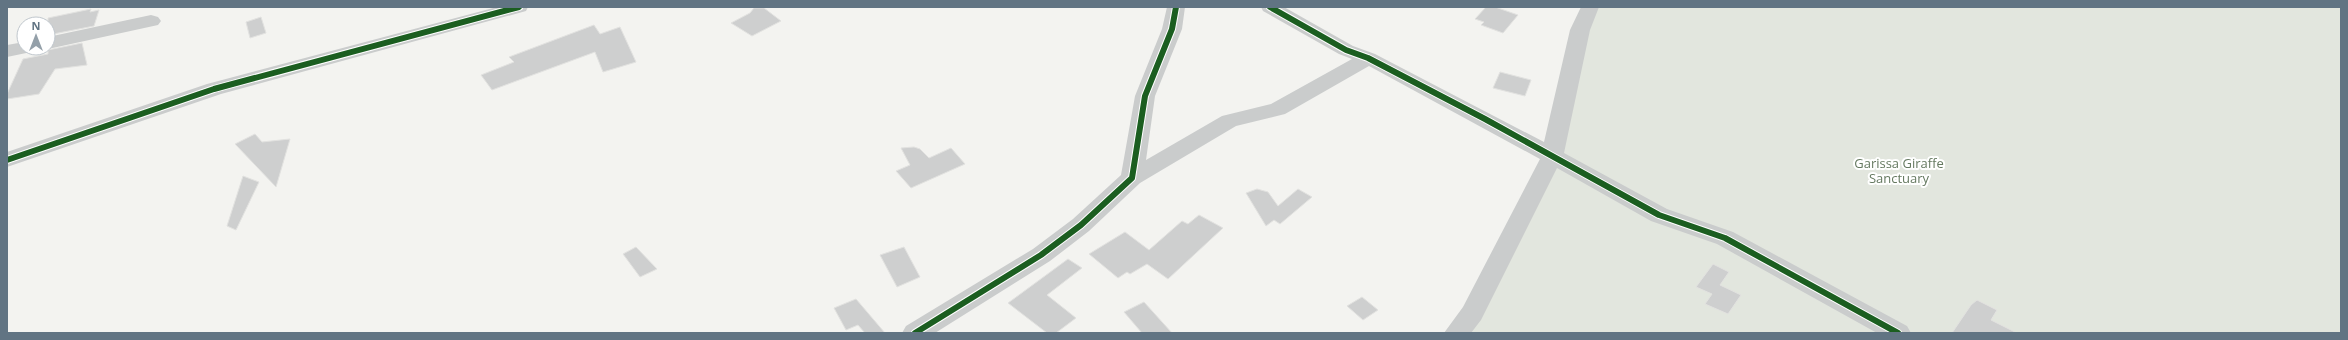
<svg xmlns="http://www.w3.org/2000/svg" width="2348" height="340" font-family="'Open Sans',sans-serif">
<rect width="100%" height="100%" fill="#f3f3f0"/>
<path fill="#e2e6de" d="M1590,7H2341V333H1457L1552,156Z"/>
<g fill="#cecfcf" stroke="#e2e2e0">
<path d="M1486,7H1495L1518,15L1503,33L1481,25L1484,22L1475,19Z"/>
<path d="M754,8H764L781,21L752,36L731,23L750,13Z"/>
<path d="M91,9L90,12L99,10L94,26L48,35V18Z"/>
<path d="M261,17L266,33L250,38L246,22Z"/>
<path d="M594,25L600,34L620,27L636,62L603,72L595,52L492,90L481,75L514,62L509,57Z"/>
<path d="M82,43L87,65L55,69L39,94L7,99V94L23,59L48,54V50Z"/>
<path d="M1500,72L1531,80L1525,96L1493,88Z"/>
<path d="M255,134L262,142L290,139L276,187L235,144Z"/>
<path d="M914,147L920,149L929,158L951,148L965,164L911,188L896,171L910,165L901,148Z"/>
<path d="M243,176L259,182L236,230L227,226Z"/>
<path d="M1257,189L1268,192L1278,206L1298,189L1312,197L1280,224L1274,220L1266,226L1246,193Z"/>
<path d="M1199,215L1223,228L1168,279L1147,264L1130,274L1127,272L1118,278L1089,254L1125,232L1149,250L1182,221L1188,224Z"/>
<path d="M636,247L657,269L640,277L623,254Z"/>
<path d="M904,247L920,277L897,287L880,255Z"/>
<path d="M1068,259L1082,268L1047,295L1076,318L1056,333H1047L1008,303Z"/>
<path d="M1713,264L1729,272L1720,285L1741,295L1728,314L1705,304L1712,294L1696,287Z"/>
<path d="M1362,297L1378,310L1363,320L1347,306Z"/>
<path d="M856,299L885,333H865L858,325L846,330L834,308Z"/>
<path d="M1977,300L1997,310L1991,320L2017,333H1952L1971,305Z"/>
<path d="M1144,302L1172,333H1142L1124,312Z"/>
</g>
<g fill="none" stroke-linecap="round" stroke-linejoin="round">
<g fill="#cacccc" fill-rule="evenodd">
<path d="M497,7H528L526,11L221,94L7,167V152L207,84Z"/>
<path d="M1167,7H1185L1182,29L1155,96L1146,160L1222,116L1271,104L1352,59L1339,54L1263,11L1261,7H1284L1353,46L1375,54L1544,142L1570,30L1581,7H1599L1590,30L1564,153L1667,209L1733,232L1907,326L1911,333H1877L1717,244L1651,221L1557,168L1481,320L1471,333H1444L1463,307L1540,159L1369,66L1285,114L1236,126L1140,183L1089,231L1050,261L935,333H902L906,326L1033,249L1073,219L1121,175L1135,96L1162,29Z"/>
<path d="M151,15L158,17L161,21L158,25L48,49L44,48H48V37Z"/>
<path d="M24,42V48H34L31,52L7,57V45Z"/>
</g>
<defs>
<g id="cycleway">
<path d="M1270,7L1346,50L1368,58L1485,119L1659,215L1725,238L1898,333"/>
<path d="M7,160L214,89L519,7"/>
<path d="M915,333L1041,255L1081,225L1132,178L1145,96L1172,29L1176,7"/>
</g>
</defs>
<use href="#cycleway" stroke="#fff" stroke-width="8"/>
<use href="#cycleway" stroke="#1b5e20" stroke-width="6"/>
</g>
<g text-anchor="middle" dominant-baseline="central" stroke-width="4" stroke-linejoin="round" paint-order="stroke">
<g font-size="13" fill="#657960" stroke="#fff">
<text x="1899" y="163">Garissa Giraffe<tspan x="1899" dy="15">Sanctuary</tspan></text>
</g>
</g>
<rect width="2348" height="340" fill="none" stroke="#617483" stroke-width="16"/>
<g transform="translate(36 36)"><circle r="19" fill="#ffffff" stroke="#c0c7cd"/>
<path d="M0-3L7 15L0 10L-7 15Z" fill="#94a0a9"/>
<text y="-6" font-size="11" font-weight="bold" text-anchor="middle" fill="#617483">N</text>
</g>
</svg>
